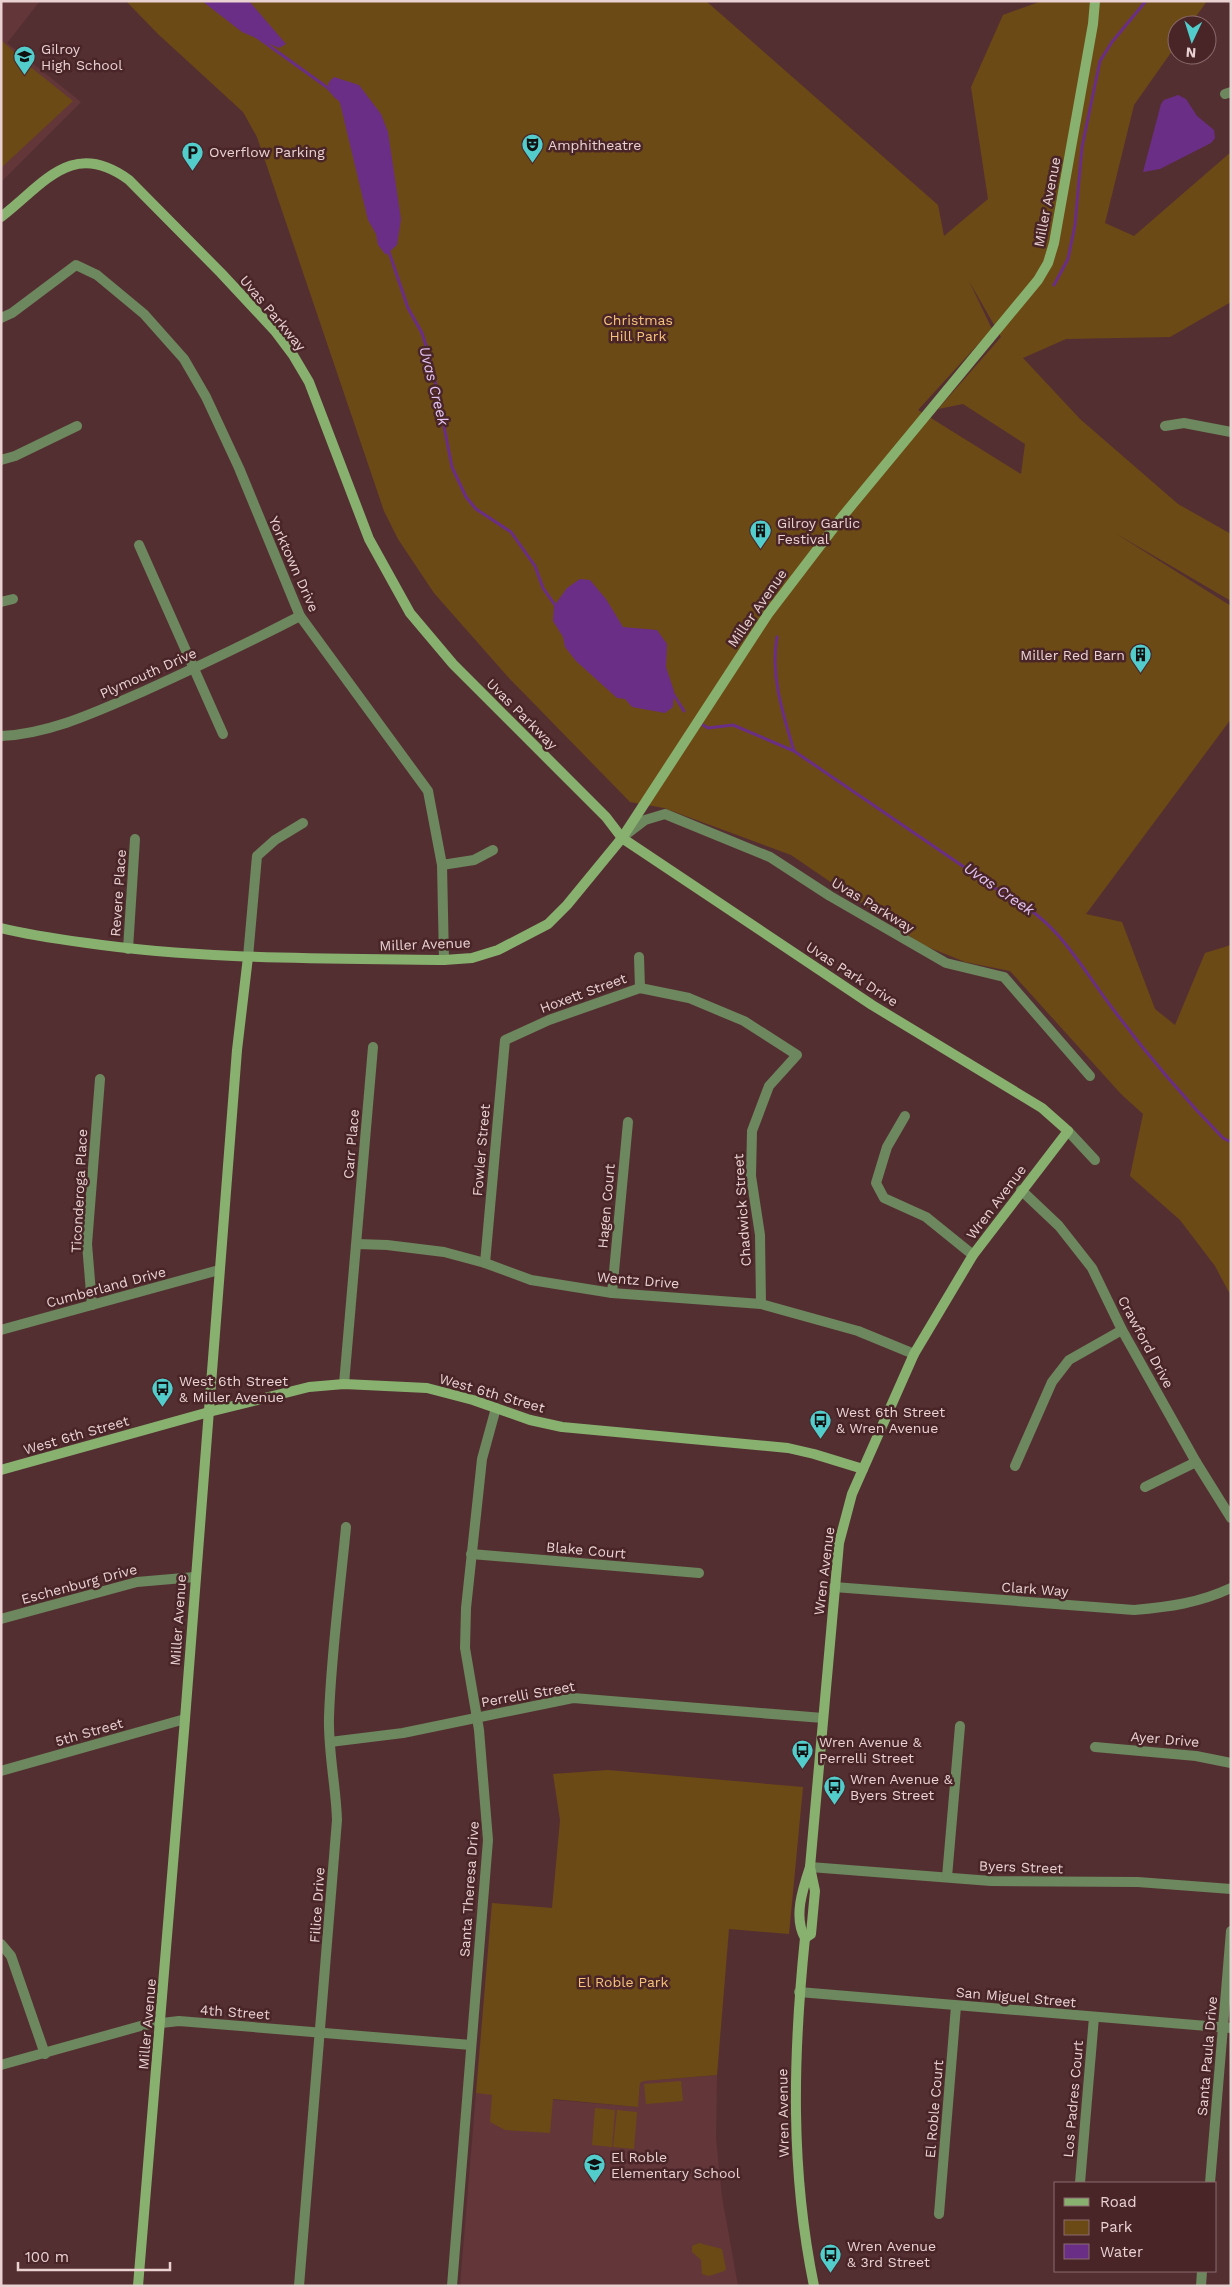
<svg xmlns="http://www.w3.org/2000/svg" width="1232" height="2287" font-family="'Work Sans',sans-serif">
<rect width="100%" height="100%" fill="#542f32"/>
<g fill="#63363a">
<path d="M1,1H40L7,43L81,102L1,182Z"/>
<path d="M717,2075L716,2138L722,2197L738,2286H460L476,2093L638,2107L640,2083L644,2081Z"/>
</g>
<g fill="#6c4a15" fill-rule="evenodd">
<path d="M126,1H706L938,205L944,236L988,199L971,87L1003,15L1042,1H1207L1190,25H1177V44L1134,105L1105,223L1134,236L1231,152V302L1170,337L1066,339L1023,358L1080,419L1178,504L1231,534V601L1115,533L1231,606V719L1086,914L1122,922L1155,1009L1175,1025L1205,953L1231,945V1296L1215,1266L1180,1220L1130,1176L1143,1114L1121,1094L1010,971L965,962L923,945L791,855L664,808L630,802L508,677L434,593L398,539L384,511L257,137L243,112L158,34ZM969,281L1001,337L938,409L963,404L1025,444L1021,474L918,410L992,329Z"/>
<path d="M1,40L33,69L73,101L1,168Z"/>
<path d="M608,1770L803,1787L789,1934L729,1929L717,2075L644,2081L640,2083L638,2107L553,2099L550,2133L505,2130L490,2122L492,2095L476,2093L492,1903L552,1908L560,1820L553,1774Z"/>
<path d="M681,2081L683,2101L646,2104L644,2084Z"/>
<path d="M595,2108L615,2110L612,2147L592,2145Z"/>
<path d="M617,2110L637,2112L634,2149L613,2147Z"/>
<path d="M699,2243L722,2249L726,2269L724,2271L709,2276L702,2274L701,2260L692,2252V2246Z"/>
</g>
<g fill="#6b2e86">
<path d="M202,1H249L286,44L279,48L242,32Z"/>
<path d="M334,77L359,85L381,114L388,132L401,219L397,245L386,255L378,245L376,234L368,220L340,103L328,85L329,82Z"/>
<path d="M1178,95L1186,99L1197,116L1214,130L1215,138L1211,143L1160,169L1143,172L1161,104L1164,100Z"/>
<path d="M580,579L590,580L606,599L623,627L657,630L667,644L666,667L674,691L673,707L665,713L632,707L625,699L617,698L576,661L565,647L563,637L553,621L554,606L567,588Z"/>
</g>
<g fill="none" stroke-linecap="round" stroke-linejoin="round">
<g stroke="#6b2e86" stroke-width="3">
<path d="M257,37L328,88L337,98"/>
<path d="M388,249L408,308L422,333L432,365L452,467L466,497L476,509L511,532L535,566L543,588L557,608"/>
<path d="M1054,285L1068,259L1075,225L1082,147L1100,61L1112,42L1146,1"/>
<path d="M777,637C770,675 783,714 794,751"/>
<path d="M672,692L684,711"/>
<path d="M703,725L708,728L733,725L794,751L1008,897C1059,920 1083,971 1116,1013C1149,1057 1185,1099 1223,1138L1231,1142"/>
</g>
<g stroke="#6d875e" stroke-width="10">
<path d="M1225,94L1231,92"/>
<path d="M1,318L12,313L76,265L97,275L144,314L184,359L206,397L239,468L300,616L428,791L442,865L444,960"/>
<path d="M1165,426L1184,423L1231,432"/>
<path d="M1,460L15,456L77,426"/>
<path d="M139,545L223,734"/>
<path d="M1,602L13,599"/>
<path d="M1,736C50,734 98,711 142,692C195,668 248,643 300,616"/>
<path d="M624,836L645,820L665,814L770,857L830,896L946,963L1004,977L1090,1076"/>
<path d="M442,865L474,860L493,850"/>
<path d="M128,949L135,839"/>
<path d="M248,957L257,856L275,840L303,823"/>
<path d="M639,957L640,988"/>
<path d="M905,1116L887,1147L876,1183L884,1198L926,1217L973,1255"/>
<path d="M1068,1131L1095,1160"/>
<path d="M1021,1190L1059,1226L1092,1268L1122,1330L1196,1462L1231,1518"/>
<path d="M357,1244L387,1245L444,1252L485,1263L531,1280L612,1293L761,1304L858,1331L914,1354"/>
<path d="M485,1263L505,1040L549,1020L640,988L689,998L744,1021L797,1055L769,1086L752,1131L751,1176L760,1235L761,1304"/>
<path d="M612,1293L628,1122"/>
<path d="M92,1305L87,1244L100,1079"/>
<path d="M1,1330L219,1270"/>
<path d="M344,1384L373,1047"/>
<path d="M1015,1466L1052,1382L1069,1360L1122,1330"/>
<path d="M1145,1487L1196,1462"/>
<path d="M471,1554L699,1573"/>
<path d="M834,1587L1134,1610C1169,1607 1199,1603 1231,1588"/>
<path d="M1,1619L137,1582L195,1577"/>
<path d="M330,1742L403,1733L573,1698L823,1718"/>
<path d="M1095,1747L1196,1756L1231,1763"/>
<path d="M1,1771L185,1719"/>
<path d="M810,1867L991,1881L1138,1882L1231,1889"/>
<path d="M947,1877L960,1726"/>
<path d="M1,1944L11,1956L45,2054"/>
<path d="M799,1992L1231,2028"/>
<path d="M1,2065L144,2025L179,2021L471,2045"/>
<path d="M1080,2183L1094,2017"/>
<path d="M1210,2183L1231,1931"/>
<path d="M939,2214L956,2006"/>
<path d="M299,2286L337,1820C336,1786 328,1752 329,1717C331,1655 340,1590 346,1527"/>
<path d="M452,2286L488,1840L479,1730L465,1648L466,1608L482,1459L496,1408"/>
<path d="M1201,2286L1202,2271"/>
</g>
<g stroke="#88b170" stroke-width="10">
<path d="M1,217C44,184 72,138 129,180L221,273L275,331L293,355L309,382L369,539L410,613L453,664L606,817L622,838L872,1005L1042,1108L1068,1131L973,1255L914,1354L852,1494L839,1543L810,1867C803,1888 793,1917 805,1938C793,2055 790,2170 814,2286"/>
<path d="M1,928C29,935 58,939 87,943C205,960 325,958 444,960L472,958L498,950L548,924L567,905L622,838L768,614L842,517L1038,280L1048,263L1054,243L1093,24L1095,1"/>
<path d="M1,1470L209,1412L309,1387L344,1384L427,1388L473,1400L530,1420L562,1427L788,1448L814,1454L863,1469"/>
<path d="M805,1938L811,1934L815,1891L810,1867"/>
<path d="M138,2286L185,1719L237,1050L248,957"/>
</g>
</g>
<defs>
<symbol id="school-pin" viewBox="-11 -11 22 30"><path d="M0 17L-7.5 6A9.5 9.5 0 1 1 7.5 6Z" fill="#52cdcc" stroke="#492528"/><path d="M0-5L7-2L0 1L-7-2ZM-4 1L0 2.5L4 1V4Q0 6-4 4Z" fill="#111"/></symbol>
<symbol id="theatre-pin" viewBox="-11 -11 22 30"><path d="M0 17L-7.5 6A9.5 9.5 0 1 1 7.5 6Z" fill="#52cdcc" stroke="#492528"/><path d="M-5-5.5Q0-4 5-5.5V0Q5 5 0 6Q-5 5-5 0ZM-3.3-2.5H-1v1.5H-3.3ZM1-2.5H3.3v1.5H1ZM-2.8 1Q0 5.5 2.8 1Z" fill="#111"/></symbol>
<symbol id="parking-pin" viewBox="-11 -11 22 30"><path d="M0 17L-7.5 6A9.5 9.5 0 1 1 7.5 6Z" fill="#52cdcc" stroke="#492528"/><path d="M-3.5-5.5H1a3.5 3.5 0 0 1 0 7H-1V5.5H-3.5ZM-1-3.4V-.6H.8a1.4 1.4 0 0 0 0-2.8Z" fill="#111"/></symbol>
<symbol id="building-pin" viewBox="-11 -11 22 30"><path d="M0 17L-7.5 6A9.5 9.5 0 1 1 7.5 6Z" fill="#52cdcc" stroke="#492528"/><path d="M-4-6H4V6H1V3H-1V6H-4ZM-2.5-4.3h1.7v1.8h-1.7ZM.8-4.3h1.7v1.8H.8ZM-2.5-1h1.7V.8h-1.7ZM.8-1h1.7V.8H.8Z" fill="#111"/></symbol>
<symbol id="bus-pin" viewBox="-11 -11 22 30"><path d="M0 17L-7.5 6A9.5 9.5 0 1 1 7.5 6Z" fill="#52cdcc" stroke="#492528"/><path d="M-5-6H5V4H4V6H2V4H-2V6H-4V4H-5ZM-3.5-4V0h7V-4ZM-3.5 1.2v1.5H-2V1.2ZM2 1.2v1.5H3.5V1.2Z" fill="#111"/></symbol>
</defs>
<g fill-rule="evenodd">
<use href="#school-pin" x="12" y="44" width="25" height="34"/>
<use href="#theatre-pin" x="520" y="132" width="25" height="34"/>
<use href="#parking-pin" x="180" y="140" width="25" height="34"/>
<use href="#building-pin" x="748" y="518" width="25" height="34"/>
<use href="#building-pin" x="1128" y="642" width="25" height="34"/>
<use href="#bus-pin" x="150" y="1376" width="25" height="34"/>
<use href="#bus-pin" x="808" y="1408" width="25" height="34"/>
<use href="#bus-pin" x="790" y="1738" width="25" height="34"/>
<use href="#bus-pin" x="822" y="1774" width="25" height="34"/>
<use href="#school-pin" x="582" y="2152" width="25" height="34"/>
<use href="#bus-pin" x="818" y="2242" width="25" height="34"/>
</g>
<g text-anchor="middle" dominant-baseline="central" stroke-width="5" stroke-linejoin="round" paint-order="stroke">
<g font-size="14" fill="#ead2d3" stroke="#492528" text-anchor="start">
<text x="41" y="49">Gilroy<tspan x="41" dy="16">High School</tspan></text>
<text x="548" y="145">Amphitheatre</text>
<text x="209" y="152">Overflow Parking</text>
<text x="777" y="523">Gilroy Garlic<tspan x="777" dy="16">Festival</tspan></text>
<text x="1125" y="655" text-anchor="end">Miller Red Barn</text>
<text x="179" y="1381">West 6th Street<tspan x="179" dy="16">&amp; Miller Avenue</tspan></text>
<text x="836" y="1412">West 6th Street<tspan x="836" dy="16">&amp; Wren Avenue</tspan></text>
<text x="819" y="1742">Wren Avenue &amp;<tspan x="819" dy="16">Perrelli Street</tspan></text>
<text x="850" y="1779">Wren Avenue &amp;<tspan x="850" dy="16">Byers Street</tspan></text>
<text x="611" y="2157">El Roble<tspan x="611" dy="16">Elementary School</tspan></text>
<text x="847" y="2246">Wren Avenue<tspan x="847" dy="16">&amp; 3rd Street</tspan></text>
</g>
<g font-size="14" fill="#ead2d3" stroke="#492528">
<text transform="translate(1047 202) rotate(-79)">Miller Avenue</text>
<text transform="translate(273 313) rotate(50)">Uvas Parkway</text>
<text transform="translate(294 564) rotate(66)">Yorktown Drive</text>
<text transform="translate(757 608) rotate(-55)">Miller Avenue</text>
<text transform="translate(148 673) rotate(-24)">Plymouth Drive</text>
<text transform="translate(522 714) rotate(45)">Uvas Parkway</text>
<text transform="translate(118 893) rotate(-86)">Revere Place</text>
<text transform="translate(873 905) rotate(31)">Uvas Parkway</text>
<text transform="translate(425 944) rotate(-2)">Miller Avenue</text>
<text transform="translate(852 974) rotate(33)">Uvas Park Drive</text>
<text transform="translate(583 993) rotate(-20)">Hoxett Street</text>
<text transform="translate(351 1144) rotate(-85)">Carr Place</text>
<text transform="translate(481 1150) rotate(-85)">Fowler Street</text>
<text transform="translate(79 1191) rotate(-87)">Ticonderoga Place</text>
<text transform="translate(996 1202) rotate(-53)">Wren Avenue</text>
<text transform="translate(606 1206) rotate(-85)">Hagen Court</text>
<text transform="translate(742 1210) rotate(-94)">Chadwick Street</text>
<text transform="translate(638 1280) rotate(5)">Wentz Drive</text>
<text transform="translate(106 1287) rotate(-15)">Cumberland Drive</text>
<text transform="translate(1146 1342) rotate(62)">Crawford Drive</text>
<text transform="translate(492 1393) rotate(16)">West 6th Street</text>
<text transform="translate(76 1435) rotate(-16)">West 6th Street</text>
<text transform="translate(586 1550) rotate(5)">Blake Court</text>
<text transform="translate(824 1571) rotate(-83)">Wren Avenue</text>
<text transform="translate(79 1584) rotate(-15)">Eschenburg Drive</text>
<text transform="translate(1035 1589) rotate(4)">Clark Way</text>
<text transform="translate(178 1620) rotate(-86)">Miller Avenue</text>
<text transform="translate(528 1694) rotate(-10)">Perrelli Street</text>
<text transform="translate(89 1732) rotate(-16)">5th Street</text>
<text transform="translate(1165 1739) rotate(5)">Ayer Drive</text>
<text transform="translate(1021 1867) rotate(2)">Byers Street</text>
<text transform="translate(469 1889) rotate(-86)">Santa Theresa Drive</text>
<text transform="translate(317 1905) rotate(-86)">Filice Drive</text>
<text transform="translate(1016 1997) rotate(5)">San Miguel Street</text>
<text transform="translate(235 2012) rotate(4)">4th Street</text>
<text transform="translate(147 2024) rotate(-85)">Miller Avenue</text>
<text transform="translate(1207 2056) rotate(-85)">Santa Paula Drive</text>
<text transform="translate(1073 2099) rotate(-85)">Los Padres Court</text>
<text transform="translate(934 2109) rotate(-85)">El Roble Court</text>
<text transform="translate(783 2113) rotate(-91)">Wren Avenue</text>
</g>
<g font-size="14" fill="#f6c27b" stroke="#492528">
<text x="638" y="320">Christmas<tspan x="638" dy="16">Hill Park</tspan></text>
<text x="623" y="1982">El Roble Park</text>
</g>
<g font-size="15" font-style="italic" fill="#e2c3f1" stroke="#492528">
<text transform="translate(434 386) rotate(76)">Uvas Creek</text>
<text transform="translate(999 889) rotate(34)">Uvas Creek</text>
</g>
</g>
<rect width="1232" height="2287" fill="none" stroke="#ead2d3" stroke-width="5"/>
<rect x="1054" y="2182" width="162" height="90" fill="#492528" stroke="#896a6c"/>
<rect x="1064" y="2198" width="25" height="8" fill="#88b170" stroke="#896a6c"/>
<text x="1100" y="2207" font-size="15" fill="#ead2d3">Road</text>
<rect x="1064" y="2220" width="25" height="15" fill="#6c4a15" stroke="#896a6c"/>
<text x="1100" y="2232" font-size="15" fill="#ead2d3">Park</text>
<rect x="1064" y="2244" width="25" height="15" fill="#6b2e86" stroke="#896a6c"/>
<text x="1100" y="2257" font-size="15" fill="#ead2d3">Water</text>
<g transform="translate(1192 40) rotate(184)"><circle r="24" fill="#492528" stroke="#896a6c"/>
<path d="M0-4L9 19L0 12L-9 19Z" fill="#52cdcc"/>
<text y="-8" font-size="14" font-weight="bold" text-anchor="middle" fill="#ead2d3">N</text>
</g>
<path d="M18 2262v8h152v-8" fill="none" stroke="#ead2d3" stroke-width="2.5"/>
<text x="25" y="2262" font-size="15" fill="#ead2d3" stroke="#492528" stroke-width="4" paint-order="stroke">100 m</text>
</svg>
